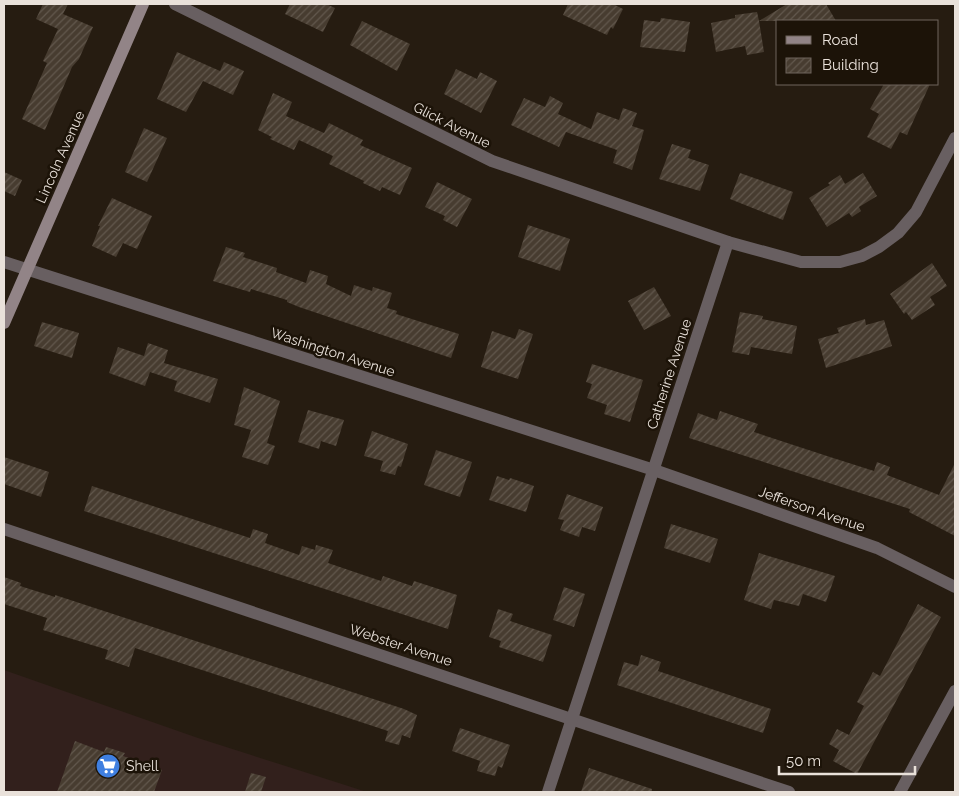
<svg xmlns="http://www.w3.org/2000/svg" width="959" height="796" font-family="Raleway,sans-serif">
<defs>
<pattern id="building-hatch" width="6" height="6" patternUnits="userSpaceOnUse" patternTransform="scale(1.25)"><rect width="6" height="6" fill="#473c30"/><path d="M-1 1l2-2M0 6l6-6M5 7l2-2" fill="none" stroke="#62584d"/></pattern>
</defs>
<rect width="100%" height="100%" fill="#261c11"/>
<path fill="#32201c" d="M4,670L198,738L367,792H4Z"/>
<g fill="url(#building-hatch)">
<path d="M43,4H68L63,14L93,27L79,59L72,67L45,130L22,119L47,63L43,61L58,29L36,19Z"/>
<path d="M290,4H326L335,8L323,32L285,14Z"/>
<path d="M568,4H613L623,9L613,29L611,27L607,35L563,15Z"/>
<path d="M787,4H826L836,21H759L764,52L747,55L745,46L716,52L711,23L735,18V15L757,12L759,21Z"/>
<path d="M661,18L690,22L685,52L640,47L644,20L660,22Z"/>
<path d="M362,21L410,44L397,71L350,45Z"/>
<path d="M177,52L220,71L224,62L244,71L233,95L203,81L186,112L157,99Z"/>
<path d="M456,69L477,79L480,72L497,81L481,113L444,94Z"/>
<path d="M884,84H930L907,135L900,132L891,149L867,137L879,114L870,109Z"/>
<path d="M273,93L292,102L286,116L324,133L329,123L363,140L360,145L412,168L400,195L382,187L380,191L363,183L364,181L329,164L333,156L299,140L294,150L270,139L272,137L258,130Z"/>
<path d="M550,96L563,103L558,114L591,129L597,112L619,120L623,108L637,113L632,126L644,130L632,170L613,163L617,150L566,132L559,147L511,125L524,98L545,107Z"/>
<path d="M144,128L167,138L147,182L125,172Z"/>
<path d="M672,144L691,150L688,158L709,165L700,191L659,179Z"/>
<path d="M4,172L22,180L15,196L4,191Z"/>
<path d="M740,173L793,192L783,220L730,199Z"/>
<path d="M863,173L877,196L859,207L861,211L852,217L849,213L827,227L809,198L830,185L828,183L840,175L845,184Z"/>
<path d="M437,182L472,199L457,227L443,220L445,216L425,207Z"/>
<path d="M112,198L152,216L137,249L123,243L116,257L92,246L100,226H98Z"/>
<path d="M528,225L570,239L560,271L518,257Z"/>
<path d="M226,247L245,253L243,257L277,268L276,272L306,283L310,270L328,276L326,284L351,296L354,285L372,291L373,287L392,293L387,308L397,311L396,314L459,334L451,358L299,307L287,302V300L251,289L250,292L213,281Z"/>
<path d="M932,263L947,286L930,297L935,305L912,320L906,312L904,314L890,294Z"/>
<path d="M654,287L671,316L644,330L628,301Z"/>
<path d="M740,312L763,316L762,319L797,326L792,354L751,347L749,355L732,352Z"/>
<path d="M865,319L866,325L884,320L892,346L826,368L818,339L839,333L837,328Z"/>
<path d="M42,322L79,333L72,358L34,346Z"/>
<path d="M519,329L533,334L518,379L481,367L492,331L515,339Z"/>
<path d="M148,343L168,350L164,363L218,379L210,403L174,391L177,381L150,372L145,386L109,373L118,347L144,356Z"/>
<path d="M592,364L643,380L630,422L604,414L607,405L587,398L592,384L586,382Z"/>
<path d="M244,387L280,401L267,443L275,446L268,465L242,457L251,430L234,425Z"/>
<path d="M308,410L344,420L336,446L321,441L319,449L298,442Z"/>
<path d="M720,411L758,424L754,432L830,457L874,471L877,462L890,467L887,475L939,495L955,463V536L909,512L910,509L689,438L698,413L717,420Z"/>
<path d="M372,431L408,444L401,467L398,466L395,475L380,471L383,461L364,456Z"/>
<path d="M436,450L472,462L460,497L424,485Z"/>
<path d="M4,457L49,472L41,497L4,484Z"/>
<path d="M497,476L509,480L510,478L534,486L526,512L489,500Z"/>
<path d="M92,486L250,538L253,529L268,534L265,543L299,555L302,546L315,550L316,545L333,550L328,563L381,581L383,576L412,586L414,581L457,595L448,629L84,511Z"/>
<path d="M567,494L603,507L595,531L582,527L579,537L560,530L564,520L558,519Z"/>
<path d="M671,524L718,539L710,563L664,548Z"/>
<path d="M759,553L835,576L826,602L803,594L799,606L774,600L771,609L744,600Z"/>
<path d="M4,577L21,583L20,586L55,597V595L404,709L417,715L410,738L402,735L399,745L385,741L388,731L135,648L129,667L105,659L108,650L43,630L47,618L4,604Z"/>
<path d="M564,587L585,594L574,627L553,620Z"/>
<path d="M918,604L941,617L857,774L833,761L839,750L829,744L837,729L849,735L864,706L857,702L873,672L880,676Z"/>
<path d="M498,609L513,614L510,621L552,635L543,662L499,647L501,641L489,637Z"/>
<path d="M641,655L661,662L658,671L771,709L763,733L617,685L624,662L638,666Z"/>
<path d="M460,728L510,745L502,768L498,766L495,776L477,771L480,761L452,751Z"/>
<path d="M75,741L104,752L106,747L125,753L123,756L162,770L154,792H57Z"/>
<path d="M589,768L652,789V792H581Z"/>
<path d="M251,773L266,777L261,792H245Z"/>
</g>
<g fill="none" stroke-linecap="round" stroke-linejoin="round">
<g stroke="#685f61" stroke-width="12">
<path d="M175,4L492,161L728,242L801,262H840L862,256L879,247L898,233L916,212L955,138"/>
<path d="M4,262L654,470L877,548L955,587"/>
<path d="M4,529L789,792"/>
<path d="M548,792L728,242"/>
<path d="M900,792L955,691"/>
</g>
<path stroke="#928487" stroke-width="12" d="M4,323L143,4"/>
</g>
<defs>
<symbol id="supermarket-disc" viewBox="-11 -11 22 22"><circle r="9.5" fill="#3f7fe0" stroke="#1c1308"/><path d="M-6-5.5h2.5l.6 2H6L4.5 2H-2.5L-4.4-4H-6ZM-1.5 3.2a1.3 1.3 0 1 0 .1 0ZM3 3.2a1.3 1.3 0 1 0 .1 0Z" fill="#fff"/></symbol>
</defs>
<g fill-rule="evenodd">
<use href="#supermarket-disc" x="94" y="752" width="28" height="28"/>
</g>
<g text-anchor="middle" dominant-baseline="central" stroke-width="5" stroke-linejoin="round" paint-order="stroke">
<g font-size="14" fill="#e9e1da" stroke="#1c1308">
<text transform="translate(452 125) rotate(27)">Glick Avenue</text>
<text transform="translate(60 157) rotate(-66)">Lincoln Avenue</text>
<text transform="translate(333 352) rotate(18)">Washington Avenue</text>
<text transform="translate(669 374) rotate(-72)">Catherine Avenue</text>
<text transform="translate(812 509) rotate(19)">Jefferson Avenue</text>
<text transform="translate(401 645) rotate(18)">Webster Avenue</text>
</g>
<g font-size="14" fill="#e9e1da" stroke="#1c1308" text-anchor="start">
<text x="126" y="766">Shell</text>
</g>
</g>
<rect width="959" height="796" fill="none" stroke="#e9e1da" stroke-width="10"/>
<rect x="776" y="20" width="162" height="65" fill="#1c1308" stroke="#6e655c"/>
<rect x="786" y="36" width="25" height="8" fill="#928487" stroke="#6e655c"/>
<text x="822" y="45" font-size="15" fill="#e9e1da">Road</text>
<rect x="786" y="58" width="25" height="15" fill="url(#building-hatch)" stroke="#6e655c"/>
<text x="822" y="70" font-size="15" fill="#e9e1da">Building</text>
<path d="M779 766v8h136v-8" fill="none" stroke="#e9e1da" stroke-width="2.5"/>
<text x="786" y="766" font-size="15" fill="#e9e1da" stroke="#1c1308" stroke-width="4" paint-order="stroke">50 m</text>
</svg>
